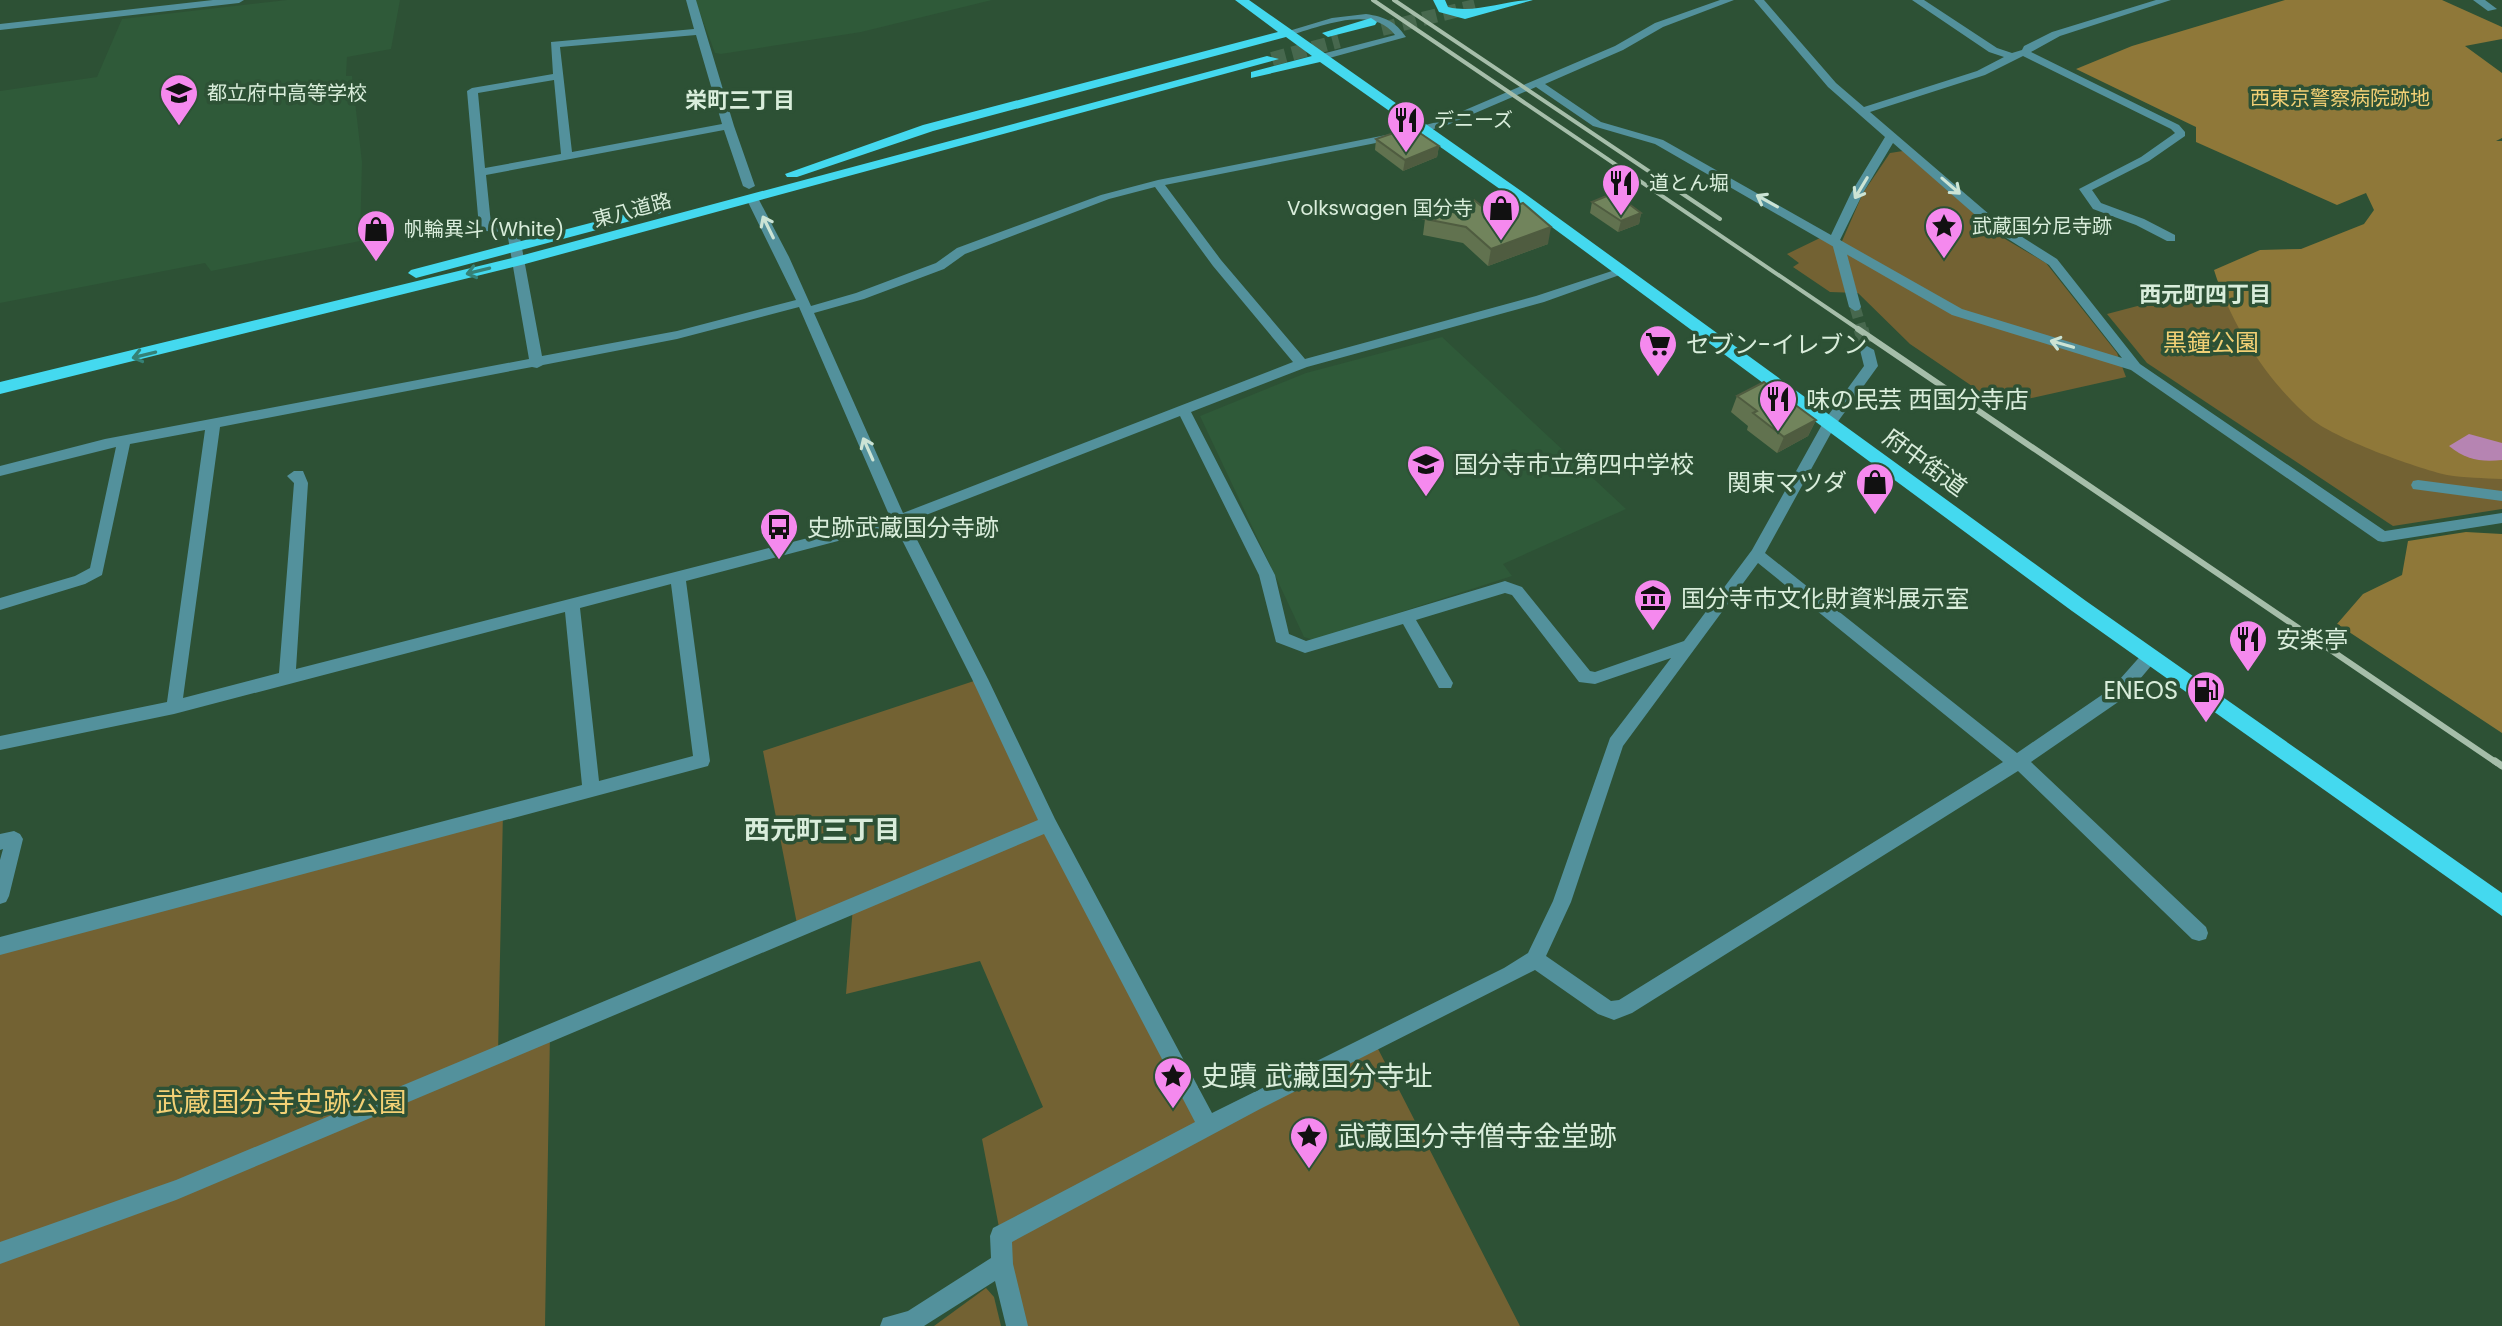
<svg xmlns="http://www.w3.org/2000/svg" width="2502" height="1326" font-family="Poppins,'Noto Sans JP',sans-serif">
<rect width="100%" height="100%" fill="#2d5135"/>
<g fill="#2f5a39">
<path d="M287,0H400L391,49L347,57L346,76H352L362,162L360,241L211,271L205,263L0,303V91L97,77L122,19Z"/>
<path d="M695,0H992L861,32L721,54L715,53Z"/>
<path d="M1442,337L1626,509L1503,564L1512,576L1314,640L1304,637L1200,416L1306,373Z"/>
</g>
<g fill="#736233">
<path d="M1903,151L2000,236L2046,263L2117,353L2126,377L2000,405L1910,344L1858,293L1830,292L1793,267L1799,263L1787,254L1820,238L1839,248L1863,193L1890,153Z"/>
<path d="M2242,283L2502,434V509L2393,526L2147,363L2107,314L2217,285Z"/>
<path d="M980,679L1208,1125L1375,1043L1520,1326H1018L982,1139L1043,1107L980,961L846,994L853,906L798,929L763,751Z"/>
<path d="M503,811L498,1054L550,1033L545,1326H0V946Z"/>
<path d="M986,1288L994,1297L1001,1326H934Z"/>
</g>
<g fill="#8f7839">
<path d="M2285,0H2442L2502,27V39L2465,46L2502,73V138L2496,141H2502V479C2484,478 2464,478 2447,475C2416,468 2333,438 2310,418C2266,380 2231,324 2214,270L2260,250L2301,249L2364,224L2374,210L2366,193L2337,205L2196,142V127L2076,69L2132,46Z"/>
<path d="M2466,532L2502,534V733L2337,624L2363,594L2402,575L2408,541Z"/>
</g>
<path fill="#b684b2" d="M2469,434L2502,443V460C2481,462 2466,460 2449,446Z"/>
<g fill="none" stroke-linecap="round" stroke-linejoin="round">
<path stroke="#47684e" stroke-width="11" stroke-dasharray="11 6" stroke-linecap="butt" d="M1855,307L1862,331"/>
<path stroke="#47684e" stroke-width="15" stroke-dasharray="15 7" stroke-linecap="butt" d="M1861,329L1867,350"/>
<g stroke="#47684e" stroke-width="14" stroke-dasharray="14 7" stroke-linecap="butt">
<path d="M1382,29L1475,6"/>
<path d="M1272,59L1339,41"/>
</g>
<g fill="#53919c" fill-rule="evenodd">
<path d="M1838,239L1844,243L1861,307L1859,310L1855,311L1849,307L1832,243Z"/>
<path d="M1867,346L1874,350L1878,366L1834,427H1824L1822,424L1824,421L1864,366L1860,350Z"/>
<path d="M2418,480L2502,491V501L2413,489L2411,485L2413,481Z"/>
</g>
<g fill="#53919c" fill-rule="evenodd">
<path d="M686,0H696L734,126L755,186L749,189L743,186L724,130L486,175L491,224L514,225L519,232L542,356L677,331L796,300L746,198L748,196L758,198L789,257L811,306L856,293L936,263L957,248L1101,195L1158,180L1386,135L1437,122L1615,46L1655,23L1720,0H1734L1663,27L1623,50L1545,84L1601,122L1663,140L1831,235L1851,193L1885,137L1828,87L1754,0H1764L1836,83L1864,107L1977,71L2004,57L1989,52L1912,0H1924L1997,48L2012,53L2022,50L2024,46L2052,32L2156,0H2171L2060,36L2031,52L2179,125L2185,132V136L2149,161L2092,190L2101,203L2144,219L2175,235V241H2167L2136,225L2093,209L2079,189L2141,157L2175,133L2171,129L2023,56L1985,75L1870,112L1997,221L2057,259L2140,364L2385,531L2502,513V523L2383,542L2378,541L2131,370L1952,315L1655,144L1593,126L1536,87L1445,126L1386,141L1165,185L1221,260L1305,359L1536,296L1618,269H1626L1628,272L1544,302L1307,367L1191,412L1275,575L1289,634L1306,641L1505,581L1522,587L1590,671L1595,672L1684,641L1752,550L1824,421H1834L1836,424L1765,553L2017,753L2112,688L2144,652H2156L2158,656L2156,660L2124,698L2031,762L2206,927L2208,933L2206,939L2199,941L2192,939L2018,771L1632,1013L1614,1020L1598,1014L1535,970L1260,1109L1012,1242L1013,1264L1028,1326H1006L995,1281L924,1326H880L883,1318L908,1311L991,1258L990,1236L993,1228L1195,1122L1044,834L176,1200L0,1264V1242L176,1180L1038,820L972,679L895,526L686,581L710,761L708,766L0,955V937L582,785L565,612L174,714L0,750V736L167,702L205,430L130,444L102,575L85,584L0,610V598L75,576L90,568L116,447L0,476V466L105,439L529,359L507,232L485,231L479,227L467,91L472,88L553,74L551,42L694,29ZM696,35L722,124L572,152L560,47ZM554,80L561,154L485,168L478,93ZM1893,143L1989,227L2049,265L2122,358L1962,309L1840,240L1863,193ZM1155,187L1213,266L1293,362L903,513L814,313L864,299L944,269L965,254L1109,199ZM799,307L890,517L296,669L308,483L303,471H294L287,476L294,483L279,673L183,698L220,427L532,367L537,368L543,365L677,339ZM1180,416L1259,575L1276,642L1305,653L1403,624L1439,688H1451L1453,683L1416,620L1505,593L1512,595L1579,682L1595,684L1671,658L1610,738L1553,901L1528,953L1504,968L1212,1113L1055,819L988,679L908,522ZM1758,563L2003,762L1619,1000L1611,1001L1546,956L1571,902L1623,746ZM671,584L693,756L599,781L580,608Z"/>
<path d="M2473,0H2485L2497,9L2488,11Z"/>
<path d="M1366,14C1385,17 1395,21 1406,37L1322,60L1318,59V55L1395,35C1372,3 1317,28 1287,36L1282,33L1332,18Z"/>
<path d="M14,831L20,834L23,839L9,896L6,902L0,904V860L3,849L0,850V834Z"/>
</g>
<path fill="#53919c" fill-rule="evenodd" d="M213,0H244L239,3L0,30V24Z"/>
<g fill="#44d9ef" fill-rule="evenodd">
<path d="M1235,0H1249L1524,193L2086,601L2502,893V916L2072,611L1514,199L1320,62L1251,78V72L1312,56L1286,37L933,131L797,177H787L785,174L923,125L1278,32Z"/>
<path d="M1433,0H1445L1448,7C1476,14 1504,0 1533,0L1465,19L1439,12Z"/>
<path d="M1371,18L1377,22L1375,25L1328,37L1322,33Z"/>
<path d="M1267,56L1279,59L525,264L0,394V382L516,257Z"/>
<path d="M667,203L672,204V210L416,278L408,273L411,270Z"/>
</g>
<g stroke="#a6beaa" stroke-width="4">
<path d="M1373,0L1861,331"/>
<path d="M1394,0L1720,219"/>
</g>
<path stroke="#a6beaa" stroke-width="6" d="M1858,329L2497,763"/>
<path stroke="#a6beaa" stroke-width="7" d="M2495,761L2502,766"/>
</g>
<g fill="#61724f">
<path d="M1376,139L1439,146L1437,157L1403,171L1375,150Z"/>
<path d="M1592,202L1641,213L1639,224L1618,232L1590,213Z"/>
<path d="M1493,215L1548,244L1488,266L1463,243L1423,235L1425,219Z"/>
<path d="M1737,396L1816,420L1808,436L1777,453L1747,430L1748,426L1731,412Z"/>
</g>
<g fill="#4f5c40">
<path d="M1439,146L1437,157L1403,171L1405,160Z"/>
<path d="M1641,213L1639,224L1618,232L1621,221Z"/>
<path d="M1551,227L1548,244L1488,266L1491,249Z"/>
<path d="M1816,420L1808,436L1777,453L1784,437Z"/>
</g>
<g fill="#71845c" stroke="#4f5c40" stroke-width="2">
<path d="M1411,127L1439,146L1405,160L1376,139Z"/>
<path d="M1614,193L1641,213L1621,221L1592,202Z"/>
<path d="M1474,200L1493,215L1523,203L1551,227L1491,249L1466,227L1425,219Z"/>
<path d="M1764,382L1816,420L1784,437L1753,413L1757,411L1737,396Z"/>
</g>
<defs><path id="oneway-shaft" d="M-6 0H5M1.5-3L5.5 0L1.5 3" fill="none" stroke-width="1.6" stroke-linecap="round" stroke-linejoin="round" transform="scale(2)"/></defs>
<g stroke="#cce4d5">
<use href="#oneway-shaft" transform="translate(1951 186) rotate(41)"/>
<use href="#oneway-shaft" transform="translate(1861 188) rotate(121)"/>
<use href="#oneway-shaft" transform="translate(1767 201) rotate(-151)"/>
<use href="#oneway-shaft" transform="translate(768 227) rotate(-116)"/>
<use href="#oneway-shaft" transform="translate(2062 344) rotate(-164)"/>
<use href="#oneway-shaft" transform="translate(868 449) rotate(-114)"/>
</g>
<g stroke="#358176">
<use href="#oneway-shaft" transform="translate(478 271) rotate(166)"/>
<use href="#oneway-shaft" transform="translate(144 355) rotate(166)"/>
</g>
<defs>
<symbol id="school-pin" viewBox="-11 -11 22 30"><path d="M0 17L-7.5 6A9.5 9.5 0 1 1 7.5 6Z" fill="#f589ee" stroke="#2d5135"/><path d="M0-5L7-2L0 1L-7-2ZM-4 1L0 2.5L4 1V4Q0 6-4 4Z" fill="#111"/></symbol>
<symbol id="restaurant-pin" viewBox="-11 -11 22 30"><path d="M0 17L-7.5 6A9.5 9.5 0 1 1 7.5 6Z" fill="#f589ee" stroke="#2d5135"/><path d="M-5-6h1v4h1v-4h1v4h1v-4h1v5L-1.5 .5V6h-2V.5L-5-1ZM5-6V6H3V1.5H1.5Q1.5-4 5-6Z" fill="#111"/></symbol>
<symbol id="shop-pin" viewBox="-11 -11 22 30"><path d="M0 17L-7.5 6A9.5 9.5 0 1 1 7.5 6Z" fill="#f589ee" stroke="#2d5135"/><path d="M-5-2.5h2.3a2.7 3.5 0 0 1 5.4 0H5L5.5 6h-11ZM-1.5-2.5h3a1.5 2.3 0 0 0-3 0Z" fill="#111"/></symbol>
<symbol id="sight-pin" viewBox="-11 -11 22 30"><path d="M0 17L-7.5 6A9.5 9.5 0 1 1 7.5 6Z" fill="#f589ee" stroke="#2d5135"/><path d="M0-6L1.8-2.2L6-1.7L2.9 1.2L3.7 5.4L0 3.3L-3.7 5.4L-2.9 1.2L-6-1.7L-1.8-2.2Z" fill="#111"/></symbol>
<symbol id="supermarket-pin" viewBox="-11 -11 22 30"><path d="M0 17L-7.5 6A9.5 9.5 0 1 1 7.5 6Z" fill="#f589ee" stroke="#2d5135"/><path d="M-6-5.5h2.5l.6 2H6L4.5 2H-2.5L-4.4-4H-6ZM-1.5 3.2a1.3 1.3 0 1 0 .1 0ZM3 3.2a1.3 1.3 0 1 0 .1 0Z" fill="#111"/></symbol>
<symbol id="bus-pin" viewBox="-11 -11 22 30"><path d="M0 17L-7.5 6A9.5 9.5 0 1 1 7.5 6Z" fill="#f589ee" stroke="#2d5135"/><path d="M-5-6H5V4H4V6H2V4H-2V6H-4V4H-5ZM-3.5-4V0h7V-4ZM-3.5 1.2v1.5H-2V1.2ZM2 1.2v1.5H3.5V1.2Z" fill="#111"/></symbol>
<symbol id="museum-pin" viewBox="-11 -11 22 30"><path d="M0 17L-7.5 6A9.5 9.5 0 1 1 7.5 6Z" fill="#f589ee" stroke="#2d5135"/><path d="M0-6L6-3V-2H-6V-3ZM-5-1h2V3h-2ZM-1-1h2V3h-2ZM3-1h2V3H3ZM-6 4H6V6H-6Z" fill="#111"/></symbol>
<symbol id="fuel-pin" viewBox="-11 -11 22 30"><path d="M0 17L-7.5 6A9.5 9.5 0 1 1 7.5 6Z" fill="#f589ee" stroke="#2d5135"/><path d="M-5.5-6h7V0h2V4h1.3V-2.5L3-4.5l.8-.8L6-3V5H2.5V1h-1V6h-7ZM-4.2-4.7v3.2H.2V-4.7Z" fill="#111"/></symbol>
</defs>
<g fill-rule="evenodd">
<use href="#school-pin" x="157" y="71" width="44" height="60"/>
<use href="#restaurant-pin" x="1384" y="98" width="44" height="60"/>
<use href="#restaurant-pin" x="1599" y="161" width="44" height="60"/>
<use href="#shop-pin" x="1479" y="186" width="44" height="60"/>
<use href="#sight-pin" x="1922" y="204" width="44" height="60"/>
<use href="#shop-pin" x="354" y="207" width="44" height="60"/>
<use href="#supermarket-pin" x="1636" y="322" width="44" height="60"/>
<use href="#restaurant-pin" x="1756" y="377" width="44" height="60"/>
<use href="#school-pin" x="1404" y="442" width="44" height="60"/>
<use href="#shop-pin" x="1853" y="460" width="44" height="60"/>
<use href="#bus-pin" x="757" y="505" width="44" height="60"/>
<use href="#museum-pin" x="1631" y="576" width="44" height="60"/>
<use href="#restaurant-pin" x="2226" y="617" width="44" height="60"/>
<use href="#fuel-pin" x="2184" y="668" width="44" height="60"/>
<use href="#sight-pin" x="1151" y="1054" width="44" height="60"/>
<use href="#sight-pin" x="1287" y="1114" width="44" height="60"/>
</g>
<g text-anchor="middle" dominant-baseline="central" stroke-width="7" stroke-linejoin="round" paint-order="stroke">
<g font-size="20" fill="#d9eddb" stroke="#2d5135" text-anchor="start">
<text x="207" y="93">都立府中高等学校</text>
<text x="1434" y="120">デニーズ</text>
<text x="1649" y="183">道とん堀</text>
<text x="1473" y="208" text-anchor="end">Volkswagen 国分寺</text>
<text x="1972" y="226">武蔵国分尼寺跡</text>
<text x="404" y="229">帆輪異斗 (White)</text>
</g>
<g font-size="20" fill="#f2d075" stroke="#2d5135">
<text x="2340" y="98">西東京警察病院跡地</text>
</g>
<g font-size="20" fill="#d9eddb" stroke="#2d5135">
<text transform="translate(632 210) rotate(-15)">東八道路</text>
</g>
<g font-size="22" font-weight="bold" fill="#d9eddb" stroke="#2d5135">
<text x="740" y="100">栄町三丁目</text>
<text x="2205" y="294">西元町四丁目</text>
</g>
<g font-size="24" fill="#f2d075" stroke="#2d5135">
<text x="2211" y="342">黒鐘公園</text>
</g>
<g font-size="24" fill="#d9eddb" stroke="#2d5135" text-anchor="start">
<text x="1686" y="344">セブン-イレブン</text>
<text x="1806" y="399">味の民芸 西国分寺店</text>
<text x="1454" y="464">国分寺市立第四中学校</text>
<text x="1847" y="482" text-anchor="end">関東マツダ</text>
<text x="807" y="527">史跡武蔵国分寺跡</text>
<text x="1681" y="598">国分寺市文化財資料展示室</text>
<text x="2276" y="639">安楽亭</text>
<text x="2178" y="690" text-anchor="end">ENEOS</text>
</g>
<g font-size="24" fill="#d9eddb" stroke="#2d5135">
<text transform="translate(1925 462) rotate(36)">府中街道</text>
</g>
<g font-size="26" font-weight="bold" fill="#d9eddb" stroke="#2d5135">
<text x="822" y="830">西元町三丁目</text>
</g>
<g font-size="28" fill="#d9eddb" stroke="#2d5135" text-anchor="start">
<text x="1201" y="1076">史蹟 武藏国分寺址</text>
<text x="1337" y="1136">武蔵国分寺僧寺金堂跡</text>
</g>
<g font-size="28" fill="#f2d075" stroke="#2d5135">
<text x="281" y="1102">武蔵国分寺史跡公園</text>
</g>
</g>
</svg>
